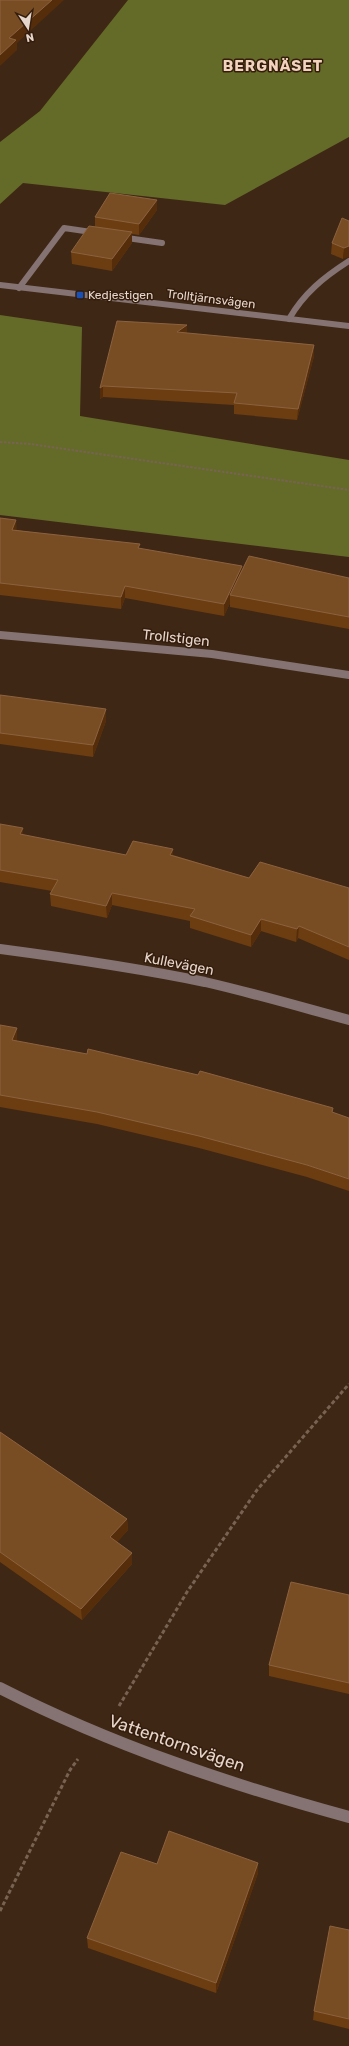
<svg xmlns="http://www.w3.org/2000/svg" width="349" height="2046" font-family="Rubik,sans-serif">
<rect width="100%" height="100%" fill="#3f2715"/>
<g fill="#646b29">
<path d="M128,0H349V137L225,205L23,183L0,204V142L40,111Z"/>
<path d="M0,315L82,327L80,416L349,460V557L0,515Z"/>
</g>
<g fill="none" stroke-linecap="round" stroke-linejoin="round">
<path stroke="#786353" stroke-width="2" stroke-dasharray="2.5 1.5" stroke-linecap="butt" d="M0,442L30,444L349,490"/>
<g stroke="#786353" stroke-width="3" stroke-dasharray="4 2.5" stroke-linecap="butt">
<path d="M119,1706L187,1592L257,1490L349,1384"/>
<path d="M0,1911L70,1770L78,1759"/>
</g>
<g stroke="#847372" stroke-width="6">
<path d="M120,237L162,243"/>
<path d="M0,285L349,326"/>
<path d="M19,288L64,228L98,233"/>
<path d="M289,319C304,293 324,277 349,261"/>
</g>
<path stroke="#847372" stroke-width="8" d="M0,635L212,654L349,675"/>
<path stroke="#847372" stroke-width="10" d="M0,949C68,958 137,968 205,982C253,993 301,1007 349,1020"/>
<path stroke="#847372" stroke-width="12" d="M0,1688C112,1745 228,1784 349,1817"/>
</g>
<g fill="#6c3d10">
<path d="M157,210L139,235L132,234V243L112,271L72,264L71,252L95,227V217Z"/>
<path d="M349,221L343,259L331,254L332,243Z"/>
<path d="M187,333L314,345V356L297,420L234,414V405L103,397L100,399V388Z"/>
<path d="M0,518L17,530L140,549L242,572L349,578V629L230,607V603L224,616L125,598L121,609L0,595Z"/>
<path d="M0,695L106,721L93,757L0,744Z"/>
<path d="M0,824L23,835L126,855L173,849V855L249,878L349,888V960L298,938L296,942L261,931L251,947L190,928V921L112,905L107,918L51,906L50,894L52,891L0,882Z"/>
<path d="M0,1025L17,1040V1041L333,1113L349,1118V1191L307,1177L199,1148L97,1124L0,1107Z"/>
<path d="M0,1432L127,1519L128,1530L117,1542L132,1564L82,1620L0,1562Z"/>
<path d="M349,1595V1694L269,1676V1665Z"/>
<path d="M258,1863V1873L216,1993L88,1948L87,1938L157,1864Z"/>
<path d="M349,1930V2029L313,2020L314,2011Z"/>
</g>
<g fill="#552d0a">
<path d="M52,0H64L17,43V50L0,66V55L9,38Z"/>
<path d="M157,200V210L139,235V224Z"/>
<path d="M132,232V243L112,271V259Z"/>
<path d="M349,246V257L343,259L344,248Z"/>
<path d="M187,325V336L177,332Z"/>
<path d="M314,345V356L297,420L298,409Z"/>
<path d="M103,386V397L100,399V388Z"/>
<path d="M16,520L17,532L12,530Z"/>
<path d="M242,566L241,578L230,595V603L224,616V604Z"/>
<path d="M125,586V598L121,609V597Z"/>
<path d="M106,709V721L93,757V745Z"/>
<path d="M23,828V840L20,834Z"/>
<path d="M173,849V861L170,855Z"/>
<path d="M112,893V905L107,918L106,906Z"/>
<path d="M261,919V931L251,947V935Z"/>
<path d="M299,926L298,938L296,942L297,929Z"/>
<path d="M17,1028V1040L13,1052L12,1040Z"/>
<path d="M127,1519L128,1530L111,1549L110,1537Z"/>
<path d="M132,1553V1564L82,1620L81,1609Z"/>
<path d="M258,1863V1873L216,1993V1983Z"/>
</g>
<g fill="#794d24" stroke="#8b623f">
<path d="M0,0H52L9,38L16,40L0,55Z"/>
<path d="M110,193L157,200L139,224L95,217Z"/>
<path d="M342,218L349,221V246L344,248L332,243Z"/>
<path d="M89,226L132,232L112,259L71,252Z"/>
<path d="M117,321L187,325L177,332L314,345L298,409L234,403L237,393L103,386L100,388Z"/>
<path d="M0,518L16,520L12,530L140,544L138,548L242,566L224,604L125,586L121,597L0,583Z"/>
<path d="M249,556L349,578V617L230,595Z"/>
<path d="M0,695L106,709L93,745L0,733Z"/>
<path d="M0,824L23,828L20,834L126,855L133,841L173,849L170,855L249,878L260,862L349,888V947L299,926L297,929L261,919L251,935L190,916L195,909L112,893L106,906L50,894L58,880L0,870Z"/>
<path d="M0,1025L17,1028L12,1040L87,1054L88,1049L198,1075L200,1071L333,1108L332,1112L349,1118V1179L307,1165L199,1136L97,1112L0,1095Z"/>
<path d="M0,1432L127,1519L110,1537L132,1553L81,1609L0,1552Z"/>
<path d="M291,1582L349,1595V1683L269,1665Z"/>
<path d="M169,1831L258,1863L216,1983L87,1938L121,1852L157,1864Z"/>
<path d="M330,1926L349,1930V2019L314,2011Z"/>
</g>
<rect fill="#1a4fb4" stroke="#341d0c" stroke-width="1.5" x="76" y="291" width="8" height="8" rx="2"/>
<g text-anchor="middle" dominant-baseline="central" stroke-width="3" stroke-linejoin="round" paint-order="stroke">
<g font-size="12" fill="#e7d6cc" stroke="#341d0c" text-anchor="start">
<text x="88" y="295">Kedjestigen</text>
</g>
<g font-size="12" fill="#e7d6cc" stroke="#341d0c">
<text transform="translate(211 299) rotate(7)">Trolltjärnsvägen</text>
</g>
<g font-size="14" fill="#e7d6cc" stroke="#341d0c">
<text transform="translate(176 638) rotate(6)">Trollstigen</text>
<text transform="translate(179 964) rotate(11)">Kullevägen</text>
</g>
<g font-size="15" font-weight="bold" letter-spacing="1" fill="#f2d3bd" stroke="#341d0c">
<text x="273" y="66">BERGNÄSET</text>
</g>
<g font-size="17" fill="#e7d6cc" stroke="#341d0c">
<text transform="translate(177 1743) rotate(19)">Vattentornsvägen</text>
</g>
</g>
<g transform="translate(28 28) rotate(168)" stroke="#341d0c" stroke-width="3" paint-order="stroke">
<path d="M0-3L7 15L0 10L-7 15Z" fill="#e7d6cc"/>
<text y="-6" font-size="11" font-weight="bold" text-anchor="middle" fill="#e7d6cc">N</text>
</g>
</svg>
